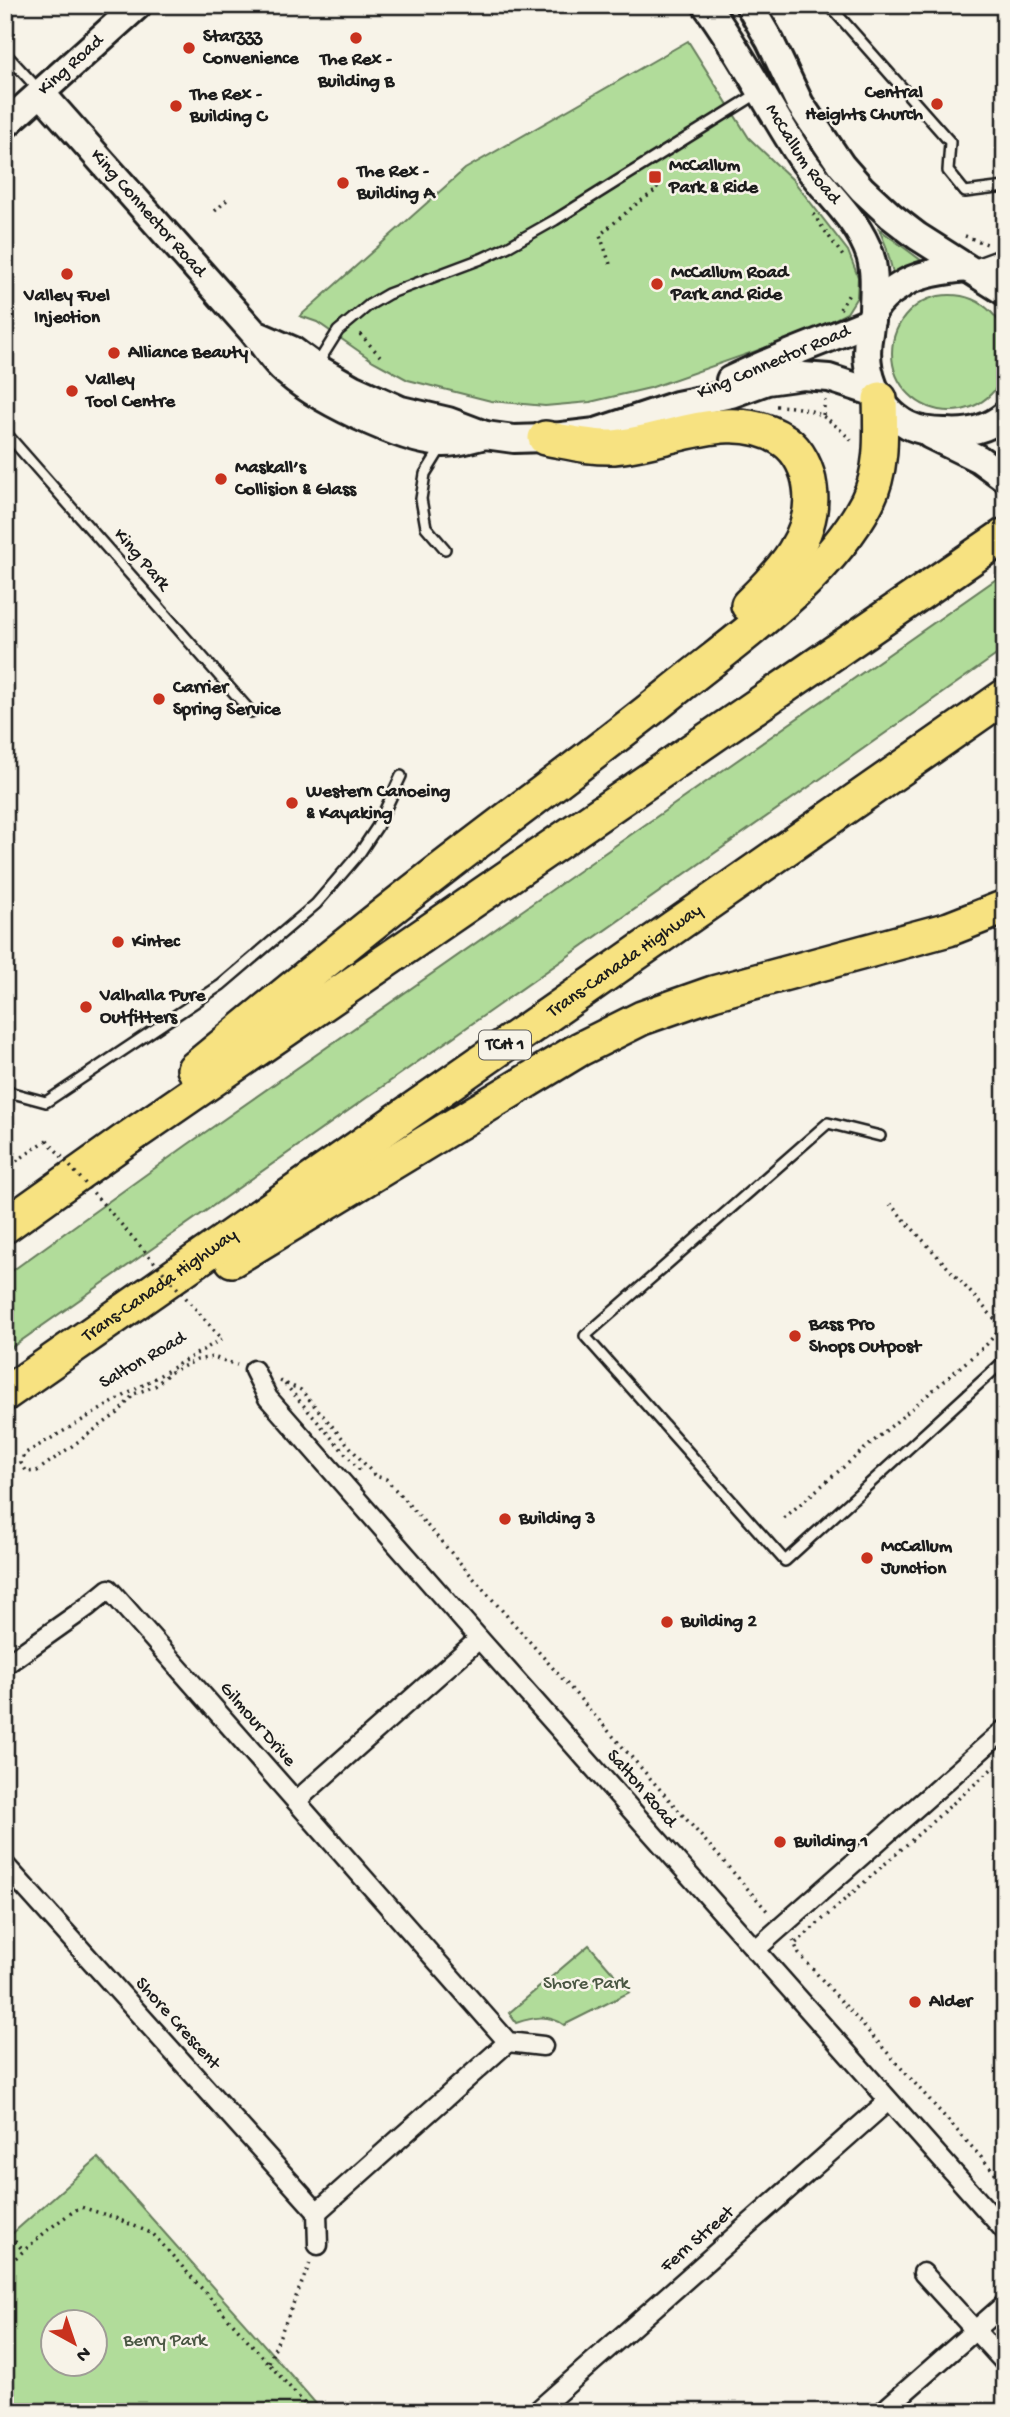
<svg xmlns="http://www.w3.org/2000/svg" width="1010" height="2417" font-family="'Gochi Hand',sans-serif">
<rect width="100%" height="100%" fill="#f7f3e8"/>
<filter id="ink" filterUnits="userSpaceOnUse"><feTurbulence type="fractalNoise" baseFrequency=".0143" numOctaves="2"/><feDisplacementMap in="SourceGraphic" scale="14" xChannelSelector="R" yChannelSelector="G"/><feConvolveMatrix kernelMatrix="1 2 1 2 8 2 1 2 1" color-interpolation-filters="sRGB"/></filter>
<g filter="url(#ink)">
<g fill="#b1dc9a" stroke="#667c5b" stroke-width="2" fill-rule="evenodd">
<path d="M688,41L749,138L793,180L848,251L858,277L857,297L847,313L810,332L650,388L590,402L545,406L491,401L408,380L373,361L317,322L300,316L465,169Z"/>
<path d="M879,229L922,261L893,273L886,246Z"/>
<circle cx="950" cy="353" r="58"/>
<path d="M1005,573V649L5,1352V1276L187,1145Z"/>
<path d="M589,1945L630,1992L564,2025C548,2014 534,2017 516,2023L509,2013Z"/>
<path d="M98,2158L305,2391L323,2412H5V2240ZM52,2322H94V2364H52Z"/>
</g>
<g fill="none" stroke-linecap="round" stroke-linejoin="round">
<defs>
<g id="lane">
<path d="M829,5L950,142L948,171L965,192L1005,187"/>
<path d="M5,53L39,90"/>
<path d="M316,366L338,331L369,305L388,294L481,259L509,246L555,220L760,92"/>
<path d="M5,432L251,712"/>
<path d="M441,448L425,474L421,499L426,527L445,549"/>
<path d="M5,1091L46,1102L221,985L316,904L359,854L377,827L401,776"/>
<path d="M880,1136L828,1123L585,1336L785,1561L1005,1360"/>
</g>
<g id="street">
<path d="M972,270L1005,258"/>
<path d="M254,1370L268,1398L483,1643L1005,2231"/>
<path d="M5,1665L87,1607L109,1589L508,2042L543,2046"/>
<path d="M296,1801L479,1639"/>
<path d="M5,1865L317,2212L508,2042"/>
<path d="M755,1950L1005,1729"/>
<path d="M317,2212L318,2245"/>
<path d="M923,2273L1005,2363"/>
<path d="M536,2412L888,2101"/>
<path d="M882,2412L1005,2304"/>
</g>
<g id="secondary">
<path id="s1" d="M706,5C742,54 769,109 802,159C824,192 857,217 870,255C876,273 873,294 873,313"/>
<path d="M749,5L770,41L800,104L841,165L862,189L891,216L917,236L1005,292"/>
<path id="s2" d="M41,93L255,334C264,346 272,359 282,368C312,398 400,440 442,443C456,444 472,438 485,435"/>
<path id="s3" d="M5,125L138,5"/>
<path d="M966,268C944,271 919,273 900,286C890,292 878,302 873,312C870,318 870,327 869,333C862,369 875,407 908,425C920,431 931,432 945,432C966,434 988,429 1005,415"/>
<path d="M255,334L292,350L315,367L352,388L401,410L448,421L485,435L514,439L545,438L596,432L677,405L731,394L767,381L803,376L829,378L875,393"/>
<path d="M730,380C776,357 824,341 871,321"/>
<path d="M930,435L979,459L1005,478"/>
</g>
<g id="highway">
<path d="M545,438C568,442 590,448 614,447C670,443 732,405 785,441C799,451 808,470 810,487C817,535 781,573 748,605"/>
<path d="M194,1069C269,1007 343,946 420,886C503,821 589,759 671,693C736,640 828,578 867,502C883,470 881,435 880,399"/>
<path d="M5,1226L124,1141L1005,535"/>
<path d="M232,1260L580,1049L642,1018L713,993L949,929L1005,907"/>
<path id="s4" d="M5,1394L1005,696"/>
</g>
</defs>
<use href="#lane" stroke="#1c1c1c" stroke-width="14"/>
<use href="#street" stroke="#1c1c1c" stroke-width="23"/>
<use href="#secondary" stroke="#1c1c1c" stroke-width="32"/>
<use href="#highway" stroke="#1c1c1c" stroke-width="38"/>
<g stroke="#1c1c1c" stroke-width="3.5" stroke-dasharray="2 5" stroke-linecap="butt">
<path d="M215,211L227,200"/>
<path d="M813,214L845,259"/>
<path d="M965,236L987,244"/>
<path d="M610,264L600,235L635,205L658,189L651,179"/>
<path d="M840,309L849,294"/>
<path d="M360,334L380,356"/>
<path d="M776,406C816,407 827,416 854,443"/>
<path d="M823,415L825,400"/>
<path d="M5,1169L47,1140"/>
<path d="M222,1339L24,1454L21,1463L27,1472L37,1471L118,1413L134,1394L155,1386L169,1373L197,1360L213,1357L237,1365"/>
<path d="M280,1381L301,1390L375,1476L386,1479L770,1914"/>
<path d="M285,1384L362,1473"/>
<path d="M784,1518L987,1344L1002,1327L890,1204"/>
<path d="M793,1940L799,1954L1005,2184"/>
<path d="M796,1943L995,1766"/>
<path d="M5,2231L24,2251"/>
<path d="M5,2267C30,2246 53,2223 81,2207L113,2217L153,2234L312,2412"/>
<path d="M269,2362L310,2263"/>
</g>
<use href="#lane" stroke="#f7f3e8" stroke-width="9"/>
<use href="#street" stroke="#f7f3e8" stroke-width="18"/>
<use href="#secondary" stroke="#f7f3e8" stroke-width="26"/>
<use href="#highway" stroke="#f7e281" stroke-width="33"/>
<path stroke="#1c1c1c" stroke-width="3.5" stroke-dasharray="2 5" stroke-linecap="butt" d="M47,1140L222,1339"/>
</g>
</g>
<g fill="#c8321e" stroke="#f7f3e8" stroke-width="2.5">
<circle cx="356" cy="38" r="7"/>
<circle cx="189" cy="48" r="7"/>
<circle cx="937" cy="104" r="7"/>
<circle cx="176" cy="106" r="7"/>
<rect x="648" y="170" width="14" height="14" rx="3.5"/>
<circle cx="343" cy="183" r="7"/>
<circle cx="67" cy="274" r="7"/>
<circle cx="657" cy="284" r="7"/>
<circle cx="114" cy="353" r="7"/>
<circle cx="72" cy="391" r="7"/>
<circle cx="221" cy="479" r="7"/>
<circle cx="159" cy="699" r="7"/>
<circle cx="292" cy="803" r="7"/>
<circle cx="118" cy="942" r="7"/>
<circle cx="86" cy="1007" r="7"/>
<circle cx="795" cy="1336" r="7"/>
<circle cx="505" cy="1519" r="7"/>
<circle cx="867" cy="1558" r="7"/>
<circle cx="667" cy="1622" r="7"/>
<circle cx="780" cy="1842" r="7"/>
<circle cx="915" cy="2002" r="7"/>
</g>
<g text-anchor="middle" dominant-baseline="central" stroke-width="5" stroke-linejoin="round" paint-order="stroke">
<rect fill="#f7f3e8" stroke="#5e5c59" stroke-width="2" x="479" y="1030.5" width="52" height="29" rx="5"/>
<g font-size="18" font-weight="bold" fill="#1c1c1c">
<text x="505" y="1045">TCH 1</text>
</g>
<g font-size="19" font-weight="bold" fill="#1c1c1c" stroke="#f7f3e8" text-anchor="start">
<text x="203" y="37">Starzzz<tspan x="203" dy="22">Convenience</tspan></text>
<text x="356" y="60" text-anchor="middle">The Rex -<tspan x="356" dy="22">Building B</tspan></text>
<text x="923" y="93" text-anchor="end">Central<tspan x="923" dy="22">Heights Church</tspan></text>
<text x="190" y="95">The Rex -<tspan x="190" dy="22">Building C</tspan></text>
<text x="669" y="166">McCallum<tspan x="669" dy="22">Park &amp; Ride</tspan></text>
<text x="357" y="172">The Rex -<tspan x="357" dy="22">Building A</tspan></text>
<text x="671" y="273">McCallum Road<tspan x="671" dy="22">Park and Ride</tspan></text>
<text x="67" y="296" text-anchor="middle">Valley Fuel<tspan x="67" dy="22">Injection</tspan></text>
<text x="128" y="353">Alliance Beauty</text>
<text x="86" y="380">Valley<tspan x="86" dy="22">Tool Centre</tspan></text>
<text x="235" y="468">Maskall’s<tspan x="235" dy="22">Collision &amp; Glass</tspan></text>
<text x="173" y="688">Carrier<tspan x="173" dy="22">Spring Service</tspan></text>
<text x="306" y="792">Western Canoeing<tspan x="306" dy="22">&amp; Kayaking</tspan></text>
<text x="132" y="942">Kintec</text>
<text x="100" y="996">Valhalla Pure<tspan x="100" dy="22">Outfitters</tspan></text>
<text x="809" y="1325">Bass Pro<tspan x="809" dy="22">Shops Outpost</tspan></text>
<text x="519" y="1519">Building 3</text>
<text x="881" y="1547">McCallum<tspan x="881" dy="22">Junction</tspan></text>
<text x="681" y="1622">Building 2</text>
<text x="794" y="1842">Building 1</text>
<text x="929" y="2002">Alder</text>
</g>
<g font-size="19" fill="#1c1c1c" stroke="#f7f3e8">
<text stroke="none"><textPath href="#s3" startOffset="89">King Road</textPath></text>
<text stroke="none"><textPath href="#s1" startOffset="178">McCallum Road</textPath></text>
<text stroke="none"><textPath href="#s2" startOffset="161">King Connector Road</textPath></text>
<text transform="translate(774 363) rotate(-23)">King Connector Road</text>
<text transform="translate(141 560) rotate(49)">King Park</text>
<text stroke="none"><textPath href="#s4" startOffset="756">Trans-Canada Highway</textPath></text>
<text stroke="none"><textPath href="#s4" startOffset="189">Trans-Canada Highway</textPath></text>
<text transform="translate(143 1361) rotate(-30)">Salton Road</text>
<text transform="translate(257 1725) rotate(49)">Gilmour Drive</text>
<text transform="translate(641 1789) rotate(49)">Salton Road</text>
<text transform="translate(177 2024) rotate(48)">Shore Crescent</text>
<text transform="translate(698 2240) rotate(-41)">Fern Street</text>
</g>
<g font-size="19" fill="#495642" stroke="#f7f3e8">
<text x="586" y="1984">Shore Park</text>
<text x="165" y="2341">Berry Park</text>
</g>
</g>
<rect width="1010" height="2417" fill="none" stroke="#f7f3e8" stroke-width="28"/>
<rect x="14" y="14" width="982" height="2389" fill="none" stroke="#1c1c1c" stroke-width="2.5" filter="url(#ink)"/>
<g transform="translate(74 2343) rotate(140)"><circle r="33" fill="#f7f3e8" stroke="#9f9d96" stroke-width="2"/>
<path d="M0-5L12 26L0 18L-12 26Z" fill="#c8321e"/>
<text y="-10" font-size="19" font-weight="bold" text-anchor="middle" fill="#1c1c1c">N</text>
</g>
</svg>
